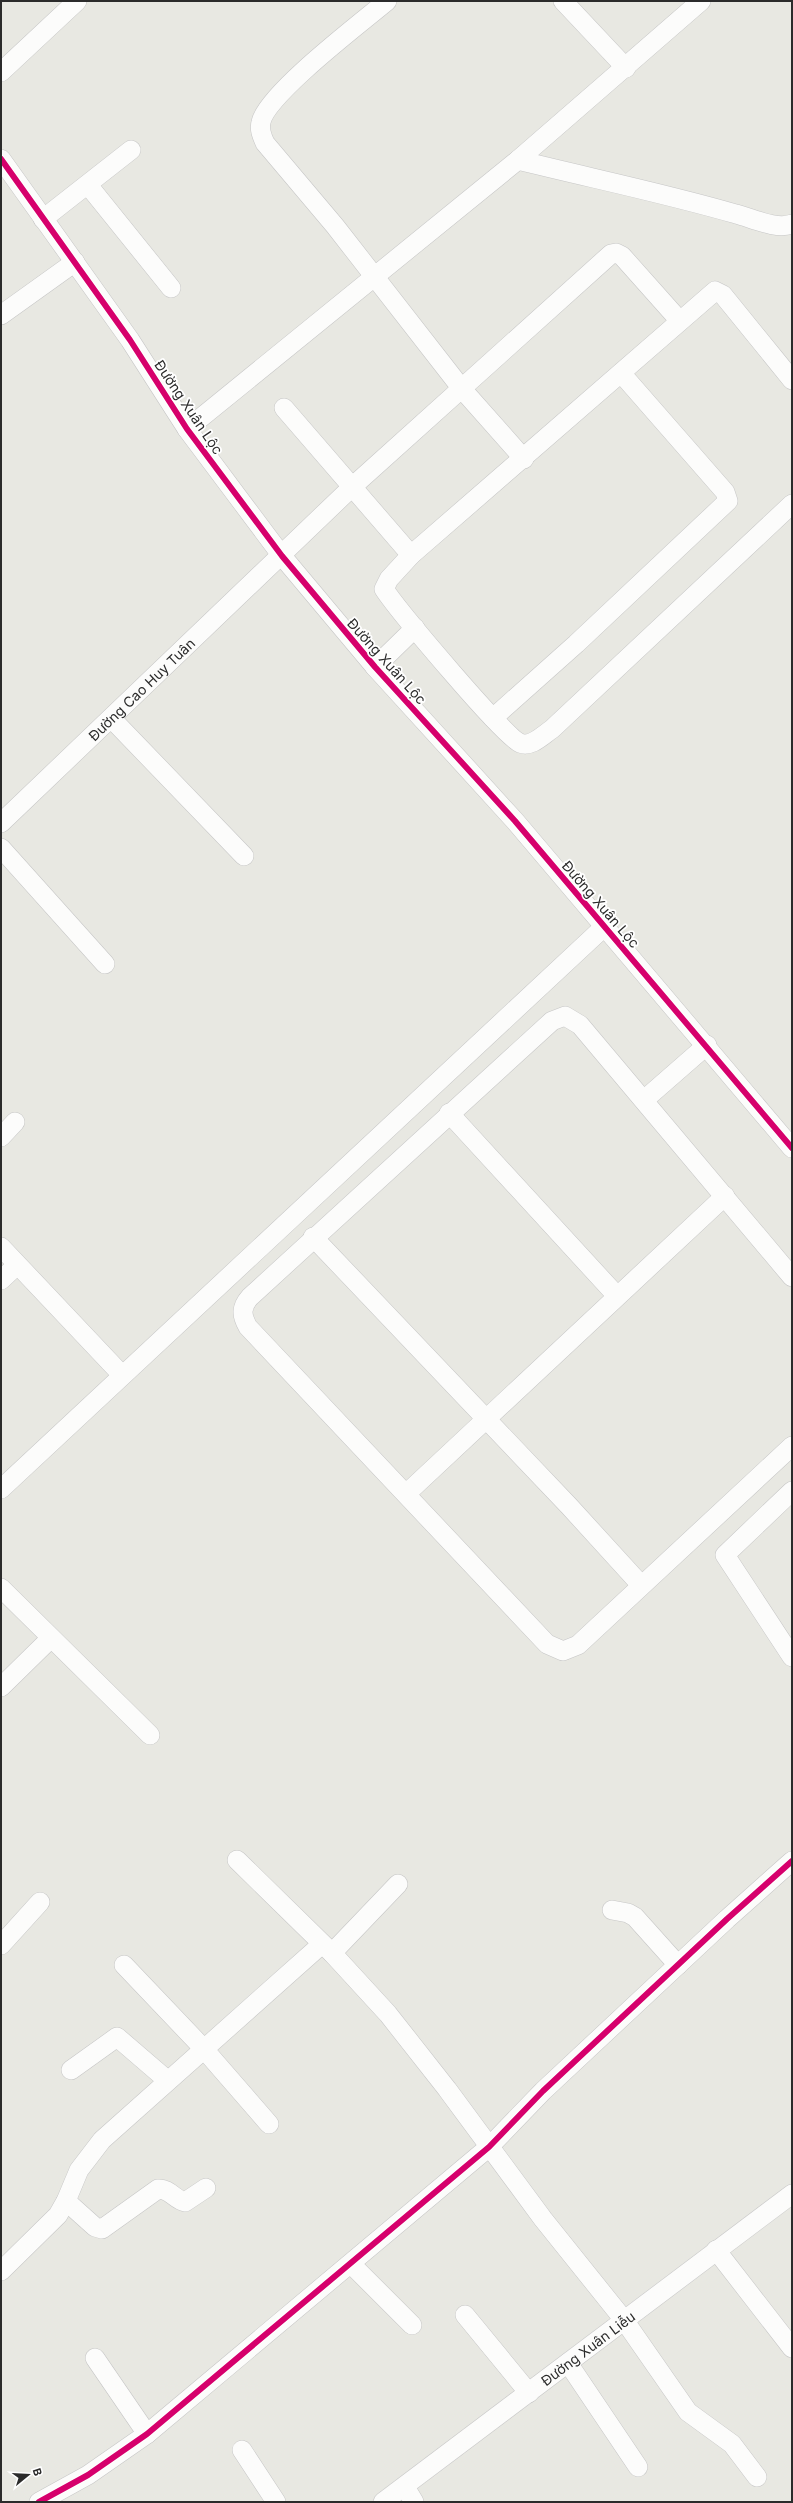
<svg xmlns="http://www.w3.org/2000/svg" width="793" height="2503" font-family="Inter,sans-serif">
<rect width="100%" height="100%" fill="#e8e8e2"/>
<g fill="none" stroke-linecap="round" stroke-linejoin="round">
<defs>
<g id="minor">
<path d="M387,1C362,22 267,94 261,122C259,130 262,136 265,143L335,226L462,389L524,459"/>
<path d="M563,1L626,68"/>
<path d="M1,72L77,1"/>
<path d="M1,159L130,340L187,429L282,556L375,667L515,821L792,1148"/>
<path d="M518,160C590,178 664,193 736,214C752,218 776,230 792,224"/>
<path d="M88,185L171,288"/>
<path d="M43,219L131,150"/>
<path d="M1,315L75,262"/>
<path d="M792,380L723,295L715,291L411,555L389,579L384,589C397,609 505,738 520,743C531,748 543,735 552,729L792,504"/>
<path d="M284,408L411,555"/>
<path d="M187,429L518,160L701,1"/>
<path d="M375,667L415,628"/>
<path d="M111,718L244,856"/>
<path d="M493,718L576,644L728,501L725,492L621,373"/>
<path id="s1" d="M1,823L352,487L611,254L616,253L622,256L679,320"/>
<path d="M1,848L105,964"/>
<path d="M644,1100L707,1045"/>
<path d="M449,1113L617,1296"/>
<path d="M1,1137L15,1122"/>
<path d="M313,1237L569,1506L641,1585"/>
<path d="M1,1247L122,1375"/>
<path d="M792,1277L580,1025L565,1016L552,1021L250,1297C241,1307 241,1315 248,1327L547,1644L563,1651L578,1645L792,1446"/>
<path d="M1,1280L17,1265"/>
<path d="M1,1489L605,926"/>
<path d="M792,1491L725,1555L792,1657"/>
<path d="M406,1494L725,1196"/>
<path d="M1,1588L150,1735"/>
<path d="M1,1687L51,1638"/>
<path d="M237,1860L332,1953L388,2014L447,2089L543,2219L624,2320L688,2412L732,2444L757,2477"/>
<path d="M612,1910L628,1913L635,1917L678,1965"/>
<path d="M1,1945L40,1902"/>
<path d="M332,1953L398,1884"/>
<path d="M124,1965L203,2048L269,2124"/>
<path d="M71,2070L117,2037L167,2080"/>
<path d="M66,2201L95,2227L102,2229L158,2189C169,2188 175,2200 185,2202L206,2188"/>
<path d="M716,2250L792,2348"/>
<path d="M351,2264L412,2325"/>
<path d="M1,2271L58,2215L66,2201L79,2170L102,2140L322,1944"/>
<path d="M465,2315L529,2393"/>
<path d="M95,2358L147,2434"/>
<path d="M568,2363L638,2467"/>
<path d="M242,2450L276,2502"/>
<path d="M405,2487L414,2502"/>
<path d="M39,2502L88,2475L147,2434L489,2147L543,2091L727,1919L792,1861"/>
<path id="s2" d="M383,2502L792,2194"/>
</g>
</defs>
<use href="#minor" stroke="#c6c6c6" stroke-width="20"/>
<use href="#minor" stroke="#fcfcfb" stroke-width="19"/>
<defs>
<g id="cycleway">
<path d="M1,159L130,340L187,429L282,556L375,667L515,821L792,1148"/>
<path d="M39,2502L88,2475L147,2434L489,2147L543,2091L727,1919L792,1861"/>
</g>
</defs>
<use href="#cycleway" stroke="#fff" stroke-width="8"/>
<use href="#cycleway" stroke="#d6006c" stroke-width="6"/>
</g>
<g text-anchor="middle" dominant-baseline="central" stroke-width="3.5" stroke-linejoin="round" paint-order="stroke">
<g font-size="14" fill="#2b2b2b" stroke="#fff">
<text transform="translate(189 407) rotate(56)">Đường Xuân Lộc</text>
<text transform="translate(387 661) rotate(48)">Đường Xuân Lộc</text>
<text stroke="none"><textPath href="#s1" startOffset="194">Đường Cao Huy Tuân</textPath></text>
<text transform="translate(601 904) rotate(49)">Đường Xuân Lộc</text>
<text stroke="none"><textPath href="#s2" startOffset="256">Đường Xuân Liễu</textPath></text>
</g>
</g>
<rect width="793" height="2503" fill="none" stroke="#2b2b2b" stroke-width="4"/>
<g transform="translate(28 2475) rotate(72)" stroke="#ffffff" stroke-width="3" paint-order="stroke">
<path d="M0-3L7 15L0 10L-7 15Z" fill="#2b2b2b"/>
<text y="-6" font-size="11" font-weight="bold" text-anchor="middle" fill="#2b2b2b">B</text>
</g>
</svg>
